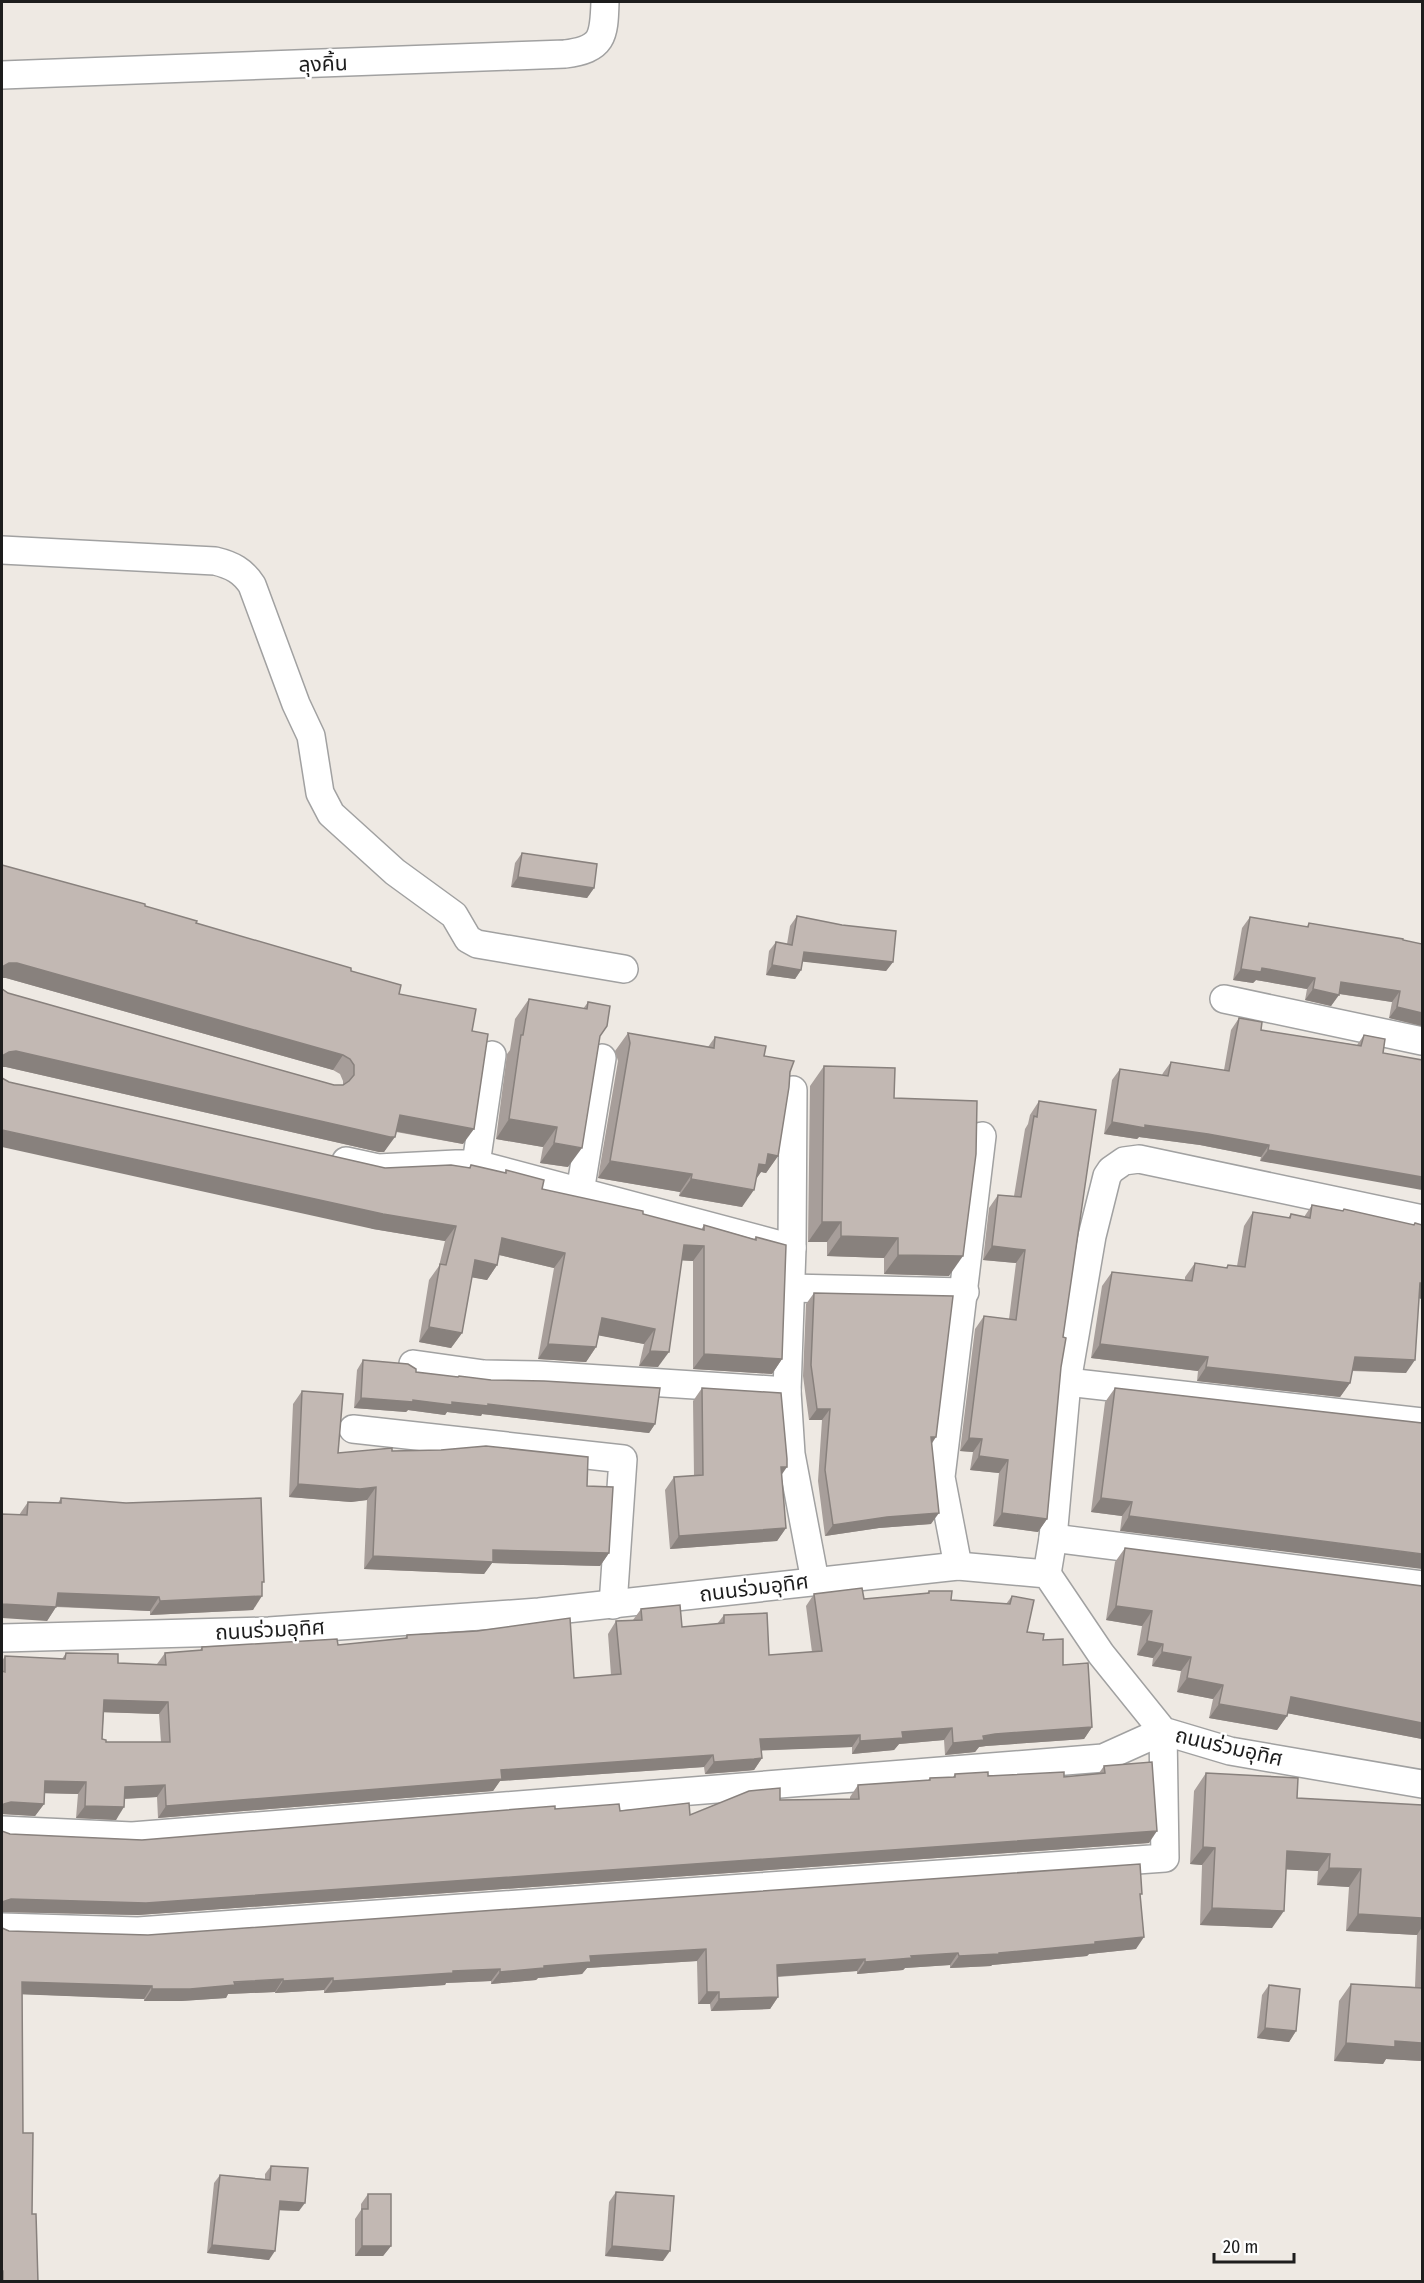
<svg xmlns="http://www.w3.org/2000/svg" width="1424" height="2283" font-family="'Fira Sans Condensed','Noto Sans Thai',sans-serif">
<rect width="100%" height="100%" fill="#eee9e3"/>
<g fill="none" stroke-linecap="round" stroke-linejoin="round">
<defs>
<g id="minor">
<path d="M2,75L565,54C603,49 604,37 605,2"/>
<path d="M2,550L215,561C232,565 243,571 252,585L296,704L311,736L320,793L331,814L395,872L454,915L468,939L477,944L624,969"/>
<path d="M1224,999L1422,1041"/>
<path d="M793,1090L792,1248L787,1391L791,1454L815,1581"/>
<path d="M346,1161L378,1168L456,1164H476L792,1248"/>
<path d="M476,1164L492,1055"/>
<path d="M580,1192L602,1058"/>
<path d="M790,1288L965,1292"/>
<path d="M413,1364L484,1374L538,1375L787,1391"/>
<path d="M1067,1382L1422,1422"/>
<path d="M353,1429L623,1459L613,1605"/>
<path d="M1053,1538L1422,1585"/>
<path d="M958,1566L941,1477L982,1136"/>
<path d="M1047,1574L1053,1538L1067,1382L1092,1236L1107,1176L1111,1170L1124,1161L1139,1159L1422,1219"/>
<path d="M2,1638L269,1631L539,1612L958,1566L1047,1574L1101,1654L1163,1731L1230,1751L1422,1784"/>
<path d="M2,1830L132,1836L1103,1758L1163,1731L1165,1858L138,1931L2,1927"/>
</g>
</defs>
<use href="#minor" stroke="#a1a1a1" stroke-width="30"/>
<use href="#minor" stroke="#fff" stroke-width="27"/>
</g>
<g fill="#a79e9a" fill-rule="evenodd">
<path d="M522,853L594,888L587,898L511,887L515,863Z"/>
<path d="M145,906L196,923L351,971L472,1031L463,1144L396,1132L384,1152H379L6,1067H2V989L8,993L334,1085H343V1081L340,1074L333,1070L6,978Z"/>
<path d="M797,916L893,962L886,971L802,961L801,970L795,979L766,975L769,951L776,942L787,944L790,926Z"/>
<path d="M1250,917L1307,927L1309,923L1422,944V1026L1389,1018L1392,1002L1339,994L1331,1006L1305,1000L1307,989L1256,980L1253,983L1233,980L1242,928Z"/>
<path d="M529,999L583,1009L588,1002L600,1036L568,1167L540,1163L543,1147L496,1139L507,1054L510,1050L515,1019Z"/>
<path d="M1239,1018L1261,1030L1357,1045L1364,1035L1385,1039L1260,1161L1261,1157L1200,1145L1139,1137L1137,1139L1104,1134L1112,1080L1120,1069L1162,1075L1163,1073L1171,1062L1224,1070L1231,1030Z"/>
<path d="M628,1033L708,1047L715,1037L764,1056L790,1072L778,1156L766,1173L761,1172L756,1179L742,1207L679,1196L680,1192L598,1178L618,1061L615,1051Z"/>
<path d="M824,1066L894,1098L949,1276L884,1274V1258L827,1256V1242H808L810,1086Z"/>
<path d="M9,1082L385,1168H469L471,1165L505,1173L506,1170L542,1189L643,1214L701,1230L704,1225L754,1239L756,1237L782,1359L772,1374L693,1369V1261L682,1260L658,1367L639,1366L644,1344L599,1335L596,1347L586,1362L538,1359L554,1268L499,1255L497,1265L487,1280L472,1277L462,1333L451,1348L419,1342L429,1280L439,1266L445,1241L373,1229Z"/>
<path d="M1039,1101L1063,1337L1047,1519L1038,1532L993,1526L999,1473L970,1470L973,1452L960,1451L975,1329L984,1316L1009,1319L1016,1263L983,1260L989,1208L998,1195L1014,1196L1025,1129L1028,1124L1030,1115Z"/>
<path d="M1312,1205L1343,1211L1344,1209L1413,1225L1415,1223L1422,1225V1299L1419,1298L1406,1373L1352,1371L1350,1383L1340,1397L1197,1381L1198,1371L1091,1358L1102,1286L1112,1272L1185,1281V1277L1195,1263L1226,1268L1228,1265L1237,1266L1244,1226L1253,1212L1288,1218L1291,1214L1304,1217Z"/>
<path d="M814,1293L932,1444L931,1524L879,1528L825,1536L818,1481L822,1420H809L803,1376L806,1304Z"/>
<path d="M363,1360L416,1372L457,1377L459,1376L655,1424L649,1433L482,1414L481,1416L447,1412L445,1415L408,1410L406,1412L354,1408L357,1370Z"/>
<path d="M702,1388L781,1475L786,1528L777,1541L670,1549L665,1490L674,1477L694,1476L693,1401Z"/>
<path d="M1115,1388L1422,1423L1120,1531L1122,1516L1091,1512L1105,1402Z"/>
<path d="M302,1391L338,1453L392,1451L587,1486L609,1553L600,1566L492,1563L484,1574L364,1569L367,1500L351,1502L289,1497L293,1404Z"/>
<path d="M61,1498L262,1586L253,1610L150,1615V1611L56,1607L47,1621L19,1515L28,1502L58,1503Z"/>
<path d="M1125,1548L1422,1586V1739L1287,1713V1716L1277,1730L1209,1718L1213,1699L1177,1692L1181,1671L1152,1666L1153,1658L1137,1655L1142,1626L1106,1620L1115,1562Z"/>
<path d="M929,1591L951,1600L1006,1604L1012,1596L1027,1632L1043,1640L1063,1665L1092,1727L1084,1739L986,1746L979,1747L975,1752L945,1755L944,1740L899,1744L894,1750L852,1754V1747L761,1750L762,1758L754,1770L746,1771L705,1774L704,1767L500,1781L493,1791L158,1818L157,1797L125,1799L116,1820L76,1818L78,1794L44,1793V1804L35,1816L2,1814V1661L5,1656L62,1659L66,1653L118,1663L157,1664L165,1653L200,1650L202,1647L338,1645L405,1638L407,1635L574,1678L611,1675L608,1634L616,1621L633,1620L641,1609L682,1627L717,1624L724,1615L769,1655L812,1652L806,1606L814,1594L864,1599L927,1593ZM104,1712L159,1714L161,1742H106L102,1739Z"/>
<path d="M1104,1766L1149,1843L138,1915L2,1912V1831L10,1834L142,1840L555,1809L620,1811L690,1815L780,1800L850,1799V1797L858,1785L928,1780L930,1778L953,1777L955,1774L1064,1777L1099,1773Z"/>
<path d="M1206,1773L1297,1798L1422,1805V2061L1386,2059L1383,2064L1334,2061L1339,2001L1351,1984L1415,1987L1417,1935L1346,1931L1349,1887L1317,1885L1318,1871L1286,1869L1272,1928L1200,1925L1202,1865L1190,1864L1194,1791Z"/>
<path d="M1140,1897L1136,1949L1089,1954L1087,1956L992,1965L991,1966L950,1968V1965L905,1968L903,1970L857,1974V1971L778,1977V1997L770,2009L711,2011L710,2004H698L697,1961L587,1968L582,1974L538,1978L536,1980L491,1984V1981L446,1983L445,1985L324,1993V1990L275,1993V1992L228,1994L226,1998L181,2001H144V1999L22,1994L23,2133L38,2282H2V1928L9,1931L148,1935Z"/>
<path d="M1269,1985L1296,2031L1289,2042L1257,2038L1262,1995Z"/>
<path d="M271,2166L299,2211L279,2210L269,2260L207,2253L214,2183L220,2175L265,2179V2174Z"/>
<path d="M616,2192L663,2261L605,2256L609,2202Z"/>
<path d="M368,2194L391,2246L383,2256H355V2219L361,2210V2204Z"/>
</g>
<g fill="#88817d">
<path d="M518,877L594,888L587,898L511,887Z"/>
<path d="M804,952L893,962L886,971L797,961Z"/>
<path d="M9,963H17L343,1055L333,1070L6,978H2V967Z"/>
<path d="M772,965L801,970L795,979L766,975Z"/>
<path d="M1262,968L1315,978L1307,989L1256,980L1253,983L1233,980L1241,969Z"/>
<path d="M1341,982L1400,991L1392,1002L1334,993Z"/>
<path d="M1313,989L1339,995L1331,1006L1305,1000Z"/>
<path d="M1397,1007L1422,1013V1026L1389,1018Z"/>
<path d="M16,1051L395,1137L384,1152H379L6,1067H2V1056L9,1052Z"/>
<path d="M400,1115L474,1129L463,1144L389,1130Z"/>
<path d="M509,1119L557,1127L543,1147L496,1139Z"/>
<path d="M1112,1122L1145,1125L1208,1134L1269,1145L1261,1157L1200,1145L1139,1137L1137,1139L1104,1134Z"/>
<path d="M2,1130L456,1226L445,1241L373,1229L2,1147Z"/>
<path d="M554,1143L582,1148L568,1167L540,1163Z"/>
<path d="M1268,1150L1422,1177V1190L1260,1161Z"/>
<path d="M768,1154L778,1156L766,1173L761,1172L754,1182L759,1164Z"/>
<path d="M610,1161L692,1174L680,1192L598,1178Z"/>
<path d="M691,1179L754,1190L742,1207L679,1196Z"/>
<path d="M822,1222H841L827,1242H808Z"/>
<path d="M841,1236L898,1238L884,1258L827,1256Z"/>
<path d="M502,1238L565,1253L554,1268L491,1253Z"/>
<path d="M684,1245L704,1246L693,1261L673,1260Z"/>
<path d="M992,1246L1025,1250L1016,1263L983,1260Z"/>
<path d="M898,1255L963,1256L949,1276L884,1274Z"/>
<path d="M475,1260L497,1265L487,1280L464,1276Z"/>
<path d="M1420,1283H1422V1299L1410,1296Z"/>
<path d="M602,1318L655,1329L644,1344L591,1334Z"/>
<path d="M429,1327L462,1333L451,1348L419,1342Z"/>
<path d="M548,1344L596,1347L586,1362L538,1359Z"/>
<path d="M1100,1344L1208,1357L1198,1371L1091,1358Z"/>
<path d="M650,1351L669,1352L658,1367L639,1366Z"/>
<path d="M704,1354L782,1359L772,1374L693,1369Z"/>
<path d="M1355,1357L1415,1360L1406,1373L1345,1370Z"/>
<path d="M1206,1367L1350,1383L1340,1397L1197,1381Z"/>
<path d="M361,1398L488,1404L655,1424L649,1433L482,1414L481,1416L447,1412L445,1415L408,1410L406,1412L354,1408Z"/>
<path d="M817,1409H830L822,1420H809Z"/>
<path d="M931,1437H936L929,1448Z"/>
<path d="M969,1438L982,1439L973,1452L960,1451Z"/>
<path d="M979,1456L1008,1460L999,1473L970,1470Z"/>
<path d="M781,1467H787L778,1480Z"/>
<path d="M298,1484L376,1487L367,1500L351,1502L289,1497Z"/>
<path d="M1101,1498L1132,1502L1122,1516L1091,1512Z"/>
<path d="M939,1513L931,1524L879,1528L825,1536L833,1525L887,1517Z"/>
<path d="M1002,1513L1047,1519L1038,1532L993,1526Z"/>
<path d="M1129,1516L1422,1554V1569L1120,1531Z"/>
<path d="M786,1528L777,1541L670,1549L679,1536Z"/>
<path d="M493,1550L609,1553L600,1566L492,1563L484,1574L364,1569L373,1556Z"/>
<path d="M58,1593L159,1597L150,1611L48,1606Z"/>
<path d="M262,1596L253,1610L150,1615L160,1601Z"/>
<path d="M2,1604L56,1607L47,1621L2,1618Z"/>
<path d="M1116,1606L1152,1611L1142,1626L1106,1620Z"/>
<path d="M1147,1641L1163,1644L1153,1658L1137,1655Z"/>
<path d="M1162,1652L1191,1657L1181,1671L1152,1666Z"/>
<path d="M1187,1678L1223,1685L1213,1699L1177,1692Z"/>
<path d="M1291,1697L1422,1723V1739L1281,1712Z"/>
<path d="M104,1700L168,1702L159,1714L96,1712Z"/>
<path d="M1219,1704L1287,1716L1277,1730L1209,1718Z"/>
<path d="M1092,1727L1084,1739L986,1746L979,1747L975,1752L945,1755L953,1743L995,1734Z"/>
<path d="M952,1728L944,1740L899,1744L894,1750L852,1754L860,1741L902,1732Z"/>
<path d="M860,1735L852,1747L751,1751L760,1739Z"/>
<path d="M713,1755L704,1767L500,1781L493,1791L158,1818L166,1806L501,1770Z"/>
<path d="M762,1758L754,1770L705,1774L714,1762Z"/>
<path d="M45,1781L86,1782L78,1794L36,1793Z"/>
<path d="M165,1785L157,1797L117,1799L125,1787Z"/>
<path d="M11,1802L44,1804L35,1816L2,1814V1806L4,1804Z"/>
<path d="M85,1806L124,1807L116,1820L76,1818Z"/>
<path d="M1157,1831L1149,1843L138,1915L2,1912V1902L11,1899Z"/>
<path d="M1203,1847L1215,1848L1202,1865L1190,1864Z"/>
<path d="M1287,1851L1330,1854L1318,1871L1275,1869Z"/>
<path d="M1329,1868L1361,1869L1349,1887L1317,1885Z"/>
<path d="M1212,1908L1284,1911L1272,1928L1200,1925Z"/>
<path d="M1358,1914L1422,1918V1927L1417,1935L1346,1931Z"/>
<path d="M1144,1937L1136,1949L1089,1954L1087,1956L992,1965L991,1966L950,1968L959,1956Z"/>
<path d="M706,1949L697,1961L587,1968L582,1974L538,1978L536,1980L491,1984L500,1972L544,1966L590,1956Z"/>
<path d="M958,1953L950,1965L905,1968L903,1970L857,1974L865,1962L911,1956Z"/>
<path d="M865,1959L857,1971L769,1977L777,1965Z"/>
<path d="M500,1969L491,1981L446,1983L445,1985L324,1993L333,1981L453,1971Z"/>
<path d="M333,1978L324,1990L275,1993L283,1981Z"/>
<path d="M283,1979L275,1992L228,1994L226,1998L181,2001H144L152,1989Z"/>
<path d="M22,1982L152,1986L144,1999L14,1994Z"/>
<path d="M707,1992H719L710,2004H698Z"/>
<path d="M778,1997L770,2009L711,2011L719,1999Z"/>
<path d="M1265,2028L1296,2031L1289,2042L1257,2038Z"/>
<path d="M1395,2041L1422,2043V2061L1386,2059L1383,2064L1334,2061L1346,2043Z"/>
<path d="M280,2201L305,2203L299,2211L274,2210Z"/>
<path d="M212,2245L275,2251L269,2260L207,2253Z"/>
<path d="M362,2246H391L383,2256H355Z"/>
<path d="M612,2246L670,2251L663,2261L605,2256Z"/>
</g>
<g fill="#c2b8b3" stroke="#88817d" stroke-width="1.5" fill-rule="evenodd">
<path d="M522,853L597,864L594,888L518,877Z"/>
<path d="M2,865L145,904V906L197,921L196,923L351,968V971L401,985L399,994L476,1009L472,1031L488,1034L474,1129L400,1115L395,1137H390L16,1051L9,1052L2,1056V989L8,993L334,1085H343L349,1081L354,1075V1065L350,1059L343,1055L17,963H9L2,967Z"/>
<path d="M797,916L842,925L896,931L893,962L804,952L801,970L772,965L776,942L792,945Z"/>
<path d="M1250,917L1308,927L1309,923L1403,939V940L1422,944V1013L1397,1007L1400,991L1341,982L1339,995L1313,989L1315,978L1262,968L1261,972L1241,969Z"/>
<path d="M529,999L587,1009L588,1002L610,1006L607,1026L600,1036L582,1148L554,1143L557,1127L509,1119L521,1035H523Z"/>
<path d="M1239,1018L1262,1022L1261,1030L1361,1046L1364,1035L1385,1039L1383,1053L1422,1060V1177L1268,1150L1269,1145L1208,1134L1145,1125V1128L1112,1122L1120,1069L1168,1076L1171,1062L1229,1071Z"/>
<path d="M628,1033L714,1048L715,1037L766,1046L764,1056L794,1061L790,1072L789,1087L778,1156L768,1154L766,1165L759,1164L754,1190L691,1179L692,1174L610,1161L630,1043Z"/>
<path d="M824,1066L895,1068L894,1098L977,1101L976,1154L963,1256L898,1255V1238L841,1236V1222H822Z"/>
<path d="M2,1078L9,1082L385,1168L451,1165L470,1168L471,1165L506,1173V1170L544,1180L542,1189L643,1211V1214L704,1230V1225L756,1240V1237L786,1245L782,1359L704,1354V1246L684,1245L669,1352L650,1351L655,1329L602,1318L596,1347L548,1344L565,1253L502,1238L497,1265L475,1260L462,1333L429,1327L440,1264L446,1265L456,1226L383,1214L2,1130Z"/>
<path d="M1039,1101L1096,1110L1063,1337L1066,1338L1061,1367L1047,1519L1002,1513L1008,1460L979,1456L982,1439L969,1438L984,1316L1016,1320L1025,1250L992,1246L998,1195L1021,1197L1034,1116L1037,1117Z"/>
<path d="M1312,1205L1343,1211L1344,1209L1414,1225L1415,1223L1422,1225V1283H1420L1415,1360L1355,1357L1350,1383L1206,1367L1208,1357L1100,1344L1112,1272L1192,1281L1195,1263L1227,1268L1228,1265L1245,1267L1253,1212L1290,1218L1291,1214L1310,1218Z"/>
<path d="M814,1293L953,1296L936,1437H931L939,1513L887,1517L833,1525L825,1470L830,1409H817L811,1365Z"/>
<path d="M363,1360L408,1364L416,1369V1372L458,1377L459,1376L491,1380L544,1381L660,1388L655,1424L488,1404V1406L452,1402V1405L413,1400V1402L361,1398Z"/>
<path d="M702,1388L781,1393L787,1459V1467H781L786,1528L679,1536L674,1477L703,1475Z"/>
<path d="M1115,1388L1422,1423V1554L1129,1516L1132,1502L1101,1498Z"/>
<path d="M302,1391L343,1394L338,1453L392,1448V1451L441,1450L486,1446L588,1457L587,1486L613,1487L609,1553L493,1550V1562L373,1556L376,1487L360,1489L298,1484Z"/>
<path d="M61,1498L126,1503L261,1498L264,1582H262V1596L160,1601L159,1597L58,1593L56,1607L2,1604V1514L27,1515L28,1502L61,1503Z"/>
<path d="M1125,1548L1422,1586V1723L1291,1697L1287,1716L1219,1704L1223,1685L1187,1678L1191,1657L1162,1652L1163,1644L1147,1641L1152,1611L1116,1606Z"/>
<path d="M862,1588L864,1599L929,1593V1591H952L951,1600L1010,1604L1012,1596L1034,1600L1027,1632L1044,1634L1043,1640L1063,1639V1665L1088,1663L1092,1727L995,1734L983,1736L984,1740L953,1743L952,1728L902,1732L903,1738L860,1741V1735L760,1739L762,1758L754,1759L714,1762L713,1755L501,1770L502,1779L166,1806L165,1785L125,1787L124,1807L85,1806L86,1782L45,1781L44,1804L11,1802L4,1804L2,1806V1671L5,1672V1656L65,1659L66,1653L118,1654V1663L166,1665L165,1653L202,1650V1647L337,1639L338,1645L407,1638V1635L477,1631L570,1618L574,1678L621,1674L616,1621L642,1620L641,1609L680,1605L682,1627L724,1623V1615L767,1613L769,1655L822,1651L814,1594ZM104,1700L168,1702L170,1742H106V1740L102,1739Z"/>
<path d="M1152,1762L1157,1831L146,1903L11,1899L2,1902V1831L10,1834L142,1840L555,1806V1809L619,1804L620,1811L689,1803L690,1815L749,1791L780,1788V1800L859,1799L858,1785L930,1780V1778L955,1777V1774L988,1772V1776L1064,1772V1777L1105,1773L1104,1766Z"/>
<path d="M1206,1773L1298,1778L1297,1798L1422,1805V1918L1358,1914L1361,1869L1329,1868L1330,1854L1287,1851L1284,1911L1212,1908L1215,1848L1203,1847Z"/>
<path d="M1140,1864L1142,1894H1140L1144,1937L1095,1942V1944L999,1953V1954L959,1956L958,1953L911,1956L912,1958L865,1962V1959L777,1965L778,1997L719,1999V1992H707L706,1949L590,1956L591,1962L544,1966V1968L500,1972V1969L453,1971V1973L333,1981V1978L283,1981V1979L234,1982L235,1985L190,1989H152V1986L22,1982L23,2133H33L32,2214H36L38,2282H3V2271H2V1928L9,1931L148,1935Z"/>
<path d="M1351,1984L1422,1988V2043L1395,2041V2047L1346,2043Z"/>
<path d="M1269,1985L1300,1989L1296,2031L1265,2028Z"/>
<path d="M271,2166L308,2168L305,2203L280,2201L275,2251L212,2245L220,2175L270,2180Z"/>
<path d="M616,2192L674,2196L670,2251L612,2246Z"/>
<path d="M368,2194H391V2246H362V2209H368Z"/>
</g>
<g text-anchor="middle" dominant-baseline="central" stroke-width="5" stroke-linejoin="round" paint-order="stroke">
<g font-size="21" fill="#1d1d1d" stroke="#fff">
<text transform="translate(323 64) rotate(-2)">ลุงคิ้น</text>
<text transform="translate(754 1588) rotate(-7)">ถนนร่วมอุทิศ</text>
<text transform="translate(270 1630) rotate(-3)">ถนนร่วมอุทิศ</text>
<text transform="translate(1229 1747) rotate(13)">ถนนร่วมอุทิศ</text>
</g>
</g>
<rect width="1424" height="2283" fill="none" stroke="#1d1d1d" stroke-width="6"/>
<path d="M1214 2253v9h80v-9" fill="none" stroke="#1d1d1d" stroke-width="3"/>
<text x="1223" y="2253" font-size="18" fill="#1d1d1d" stroke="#ffffff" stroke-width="4.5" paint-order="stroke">20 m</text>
</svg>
